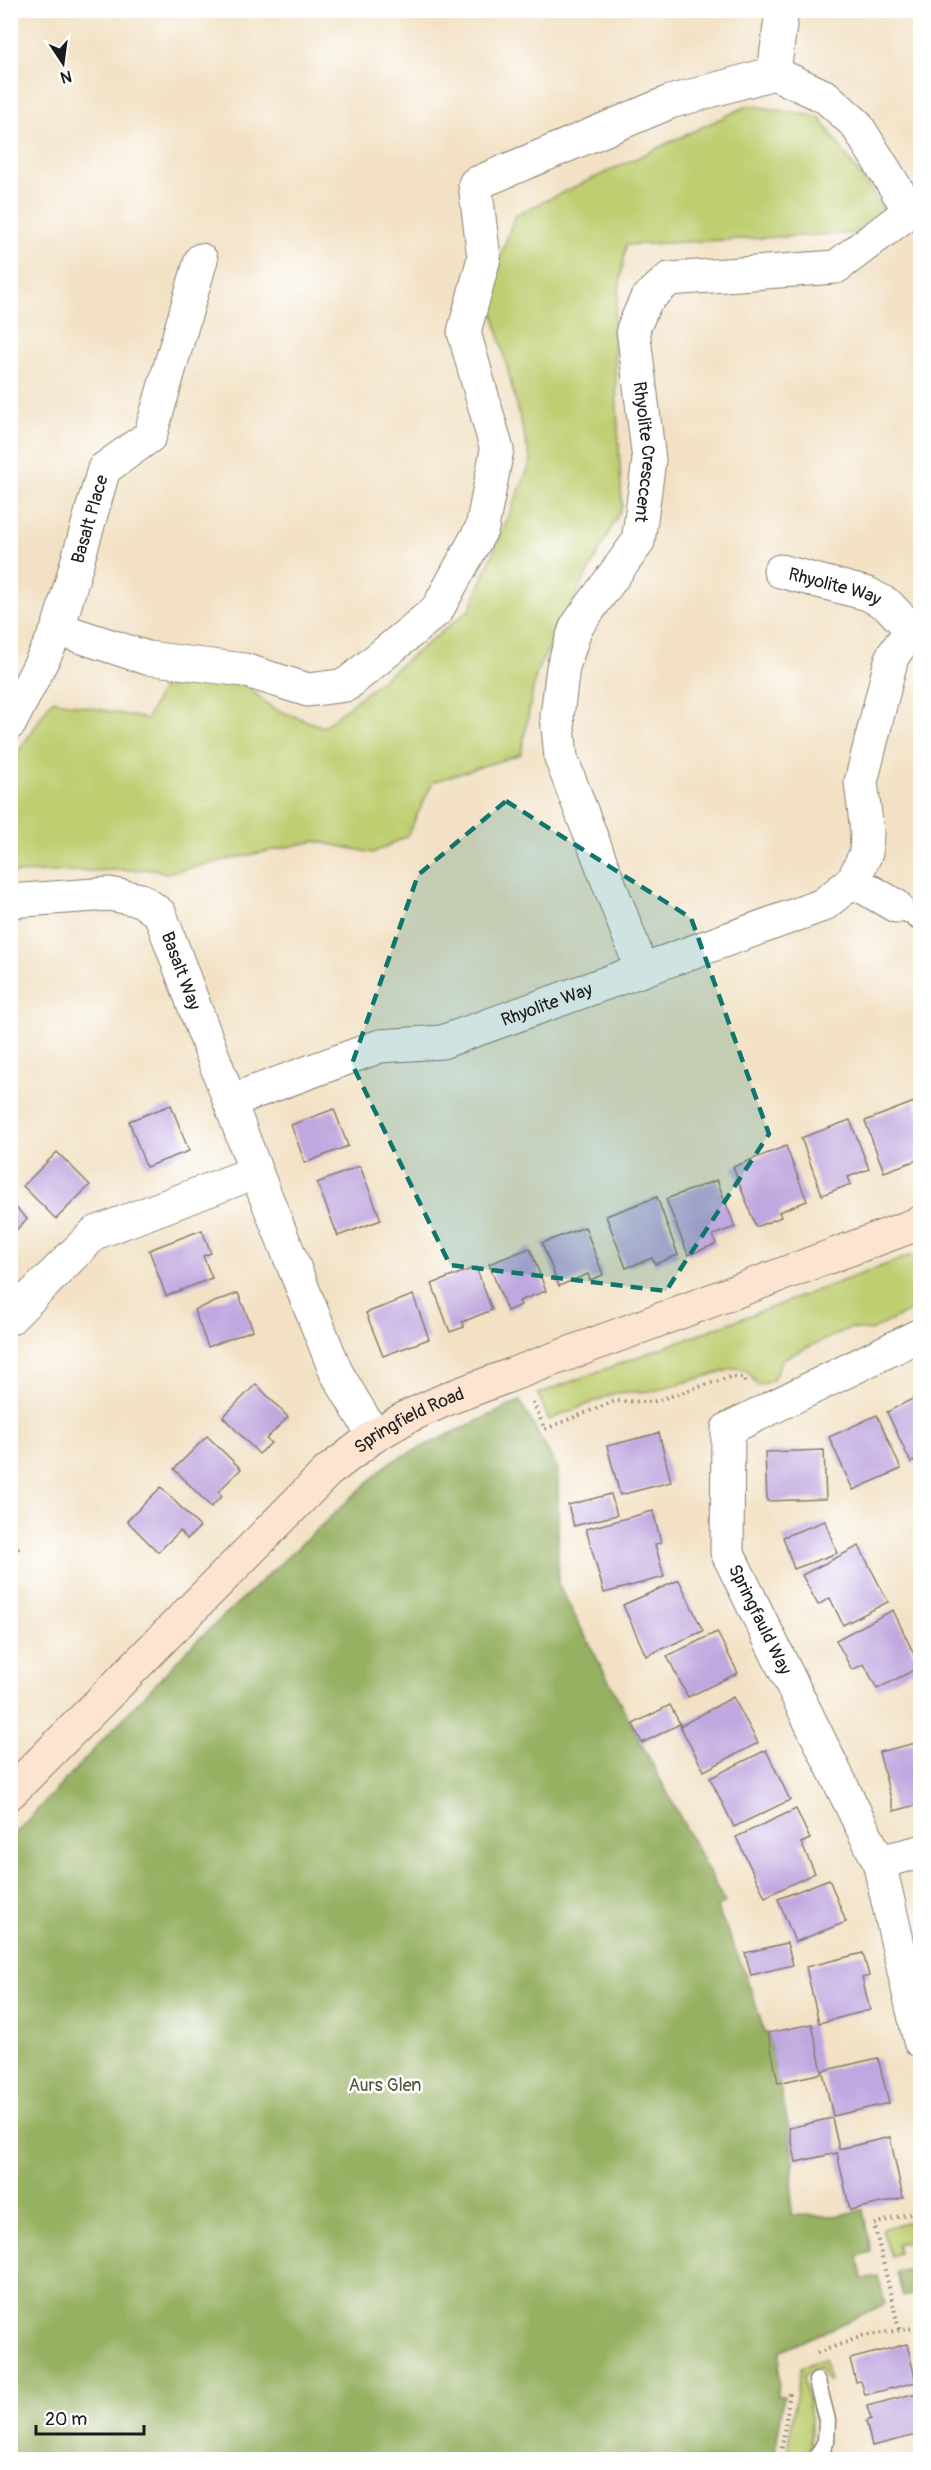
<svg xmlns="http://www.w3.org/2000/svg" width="931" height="2470" font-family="Pangolin,sans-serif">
<rect width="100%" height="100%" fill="#fff"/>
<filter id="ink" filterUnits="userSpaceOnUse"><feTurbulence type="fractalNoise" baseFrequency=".0167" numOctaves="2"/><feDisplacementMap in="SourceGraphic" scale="12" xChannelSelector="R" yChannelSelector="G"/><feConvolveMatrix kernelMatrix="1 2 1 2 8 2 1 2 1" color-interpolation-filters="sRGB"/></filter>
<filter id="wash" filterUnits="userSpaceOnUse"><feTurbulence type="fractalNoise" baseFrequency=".008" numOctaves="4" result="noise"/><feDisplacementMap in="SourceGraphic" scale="24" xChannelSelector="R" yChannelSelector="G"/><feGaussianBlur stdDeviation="1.35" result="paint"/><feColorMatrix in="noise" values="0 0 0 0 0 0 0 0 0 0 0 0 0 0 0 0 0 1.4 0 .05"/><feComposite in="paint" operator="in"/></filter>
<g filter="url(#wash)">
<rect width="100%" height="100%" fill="#f2e1c4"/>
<g fill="#bfce71" stroke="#6e7546" stroke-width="1.5">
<path d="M749,105L819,117L885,211L857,233L626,245L613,327L622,507L536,673L521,754L433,782L407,836L373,853L315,841L166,873L154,869L11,873L10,765L52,700L147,719L162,688L240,680L272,708L323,727L470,609L531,462L488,292L515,215Z"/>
<path d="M920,1252V1306L870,1331L850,1328L782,1359L773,1380L758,1386L747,1371L736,1368L653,1391L615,1393L549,1420L538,1394Z"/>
<path d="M920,2218V2248L914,2250L912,2240L897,2244L899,2253L891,2256L882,2229Z"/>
<path d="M824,2359L830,2380L827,2381L820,2367L804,2375L811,2418L810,2446L802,2459H786L801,2367Z"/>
</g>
<g fill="#97b163" stroke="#5a6640" stroke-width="1.5">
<path d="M520,1401L558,1469V1584L725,1903L717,1908C736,1949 753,1989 764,2033H768L789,2128L793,2162L791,2215L835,2216L863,2210L871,2252L858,2256L862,2279L878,2276L885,2304L780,2352L778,2396H784L774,2459H11L10,1839L190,1647L390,1462Z"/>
<path d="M920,2248V2299L911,2295L903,2297L897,2272L913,2268L910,2251Z"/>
</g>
<g id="blocks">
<g fill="#bfa7df">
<path d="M914,1102L920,1119V1159L884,1172L865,1121Z"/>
<path d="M171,1105L189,1151L146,1167L129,1121Z"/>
<path d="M334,1109L348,1146L305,1163L291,1125Z"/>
<path d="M850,1120L869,1169L848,1177L851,1184L822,1195L801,1138Z"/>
<path d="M786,1146L807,1201L779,1212L781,1217L756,1227L733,1167Z"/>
<path d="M57,1152L90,1185L56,1219L23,1186Z"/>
<path d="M360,1166L381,1220L338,1236L317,1183Z"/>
<path d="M717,1180L735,1227L713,1235L716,1244L688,1255L666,1199Z"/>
<path d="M657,1197L678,1255L655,1264L652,1258L626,1268L606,1216Z"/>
<path d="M10,1202L27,1219L15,1231L10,1227Z"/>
<path d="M585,1227L603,1275L590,1280L588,1274L559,1286L542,1243Z"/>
<path d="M202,1230L211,1253L203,1256L212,1278L166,1296L149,1250Z"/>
<path d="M530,1248L546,1291L519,1301L521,1305L507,1311L489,1264Z"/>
<path d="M476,1267L492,1310L462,1322L464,1327L450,1332L432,1284Z"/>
<path d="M238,1293L253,1330L208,1347L194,1310Z"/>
<path d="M413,1295L429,1339L383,1356L366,1313Z"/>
<path d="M256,1384L288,1417L266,1439L271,1443L259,1454L223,1417Z"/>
<path d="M920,1395V1458L911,1463L887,1412Z"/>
<path d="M877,1415L901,1469L853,1490L829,1437Z"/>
<path d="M659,1433L671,1482L620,1495L607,1446Z"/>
<path d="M207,1436L241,1469L218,1492L222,1496L211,1507L174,1469Z"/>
<path d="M824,1450L826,1499L767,1501L765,1452Z"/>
<path d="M161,1487L200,1527L187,1539L180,1531L158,1552L127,1521Z"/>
<path d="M611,1494L617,1515L574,1526L568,1505Z"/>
<path d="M653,1511L661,1543L655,1544L664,1577L604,1593L586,1529Z"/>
<path d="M825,1521L837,1553L794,1569L783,1537Z"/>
<path d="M10,1536L19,1549L10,1554Z"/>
<path d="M859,1546L888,1602L843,1625L830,1598L818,1605L802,1575Z"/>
<path d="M679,1580L703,1631L646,1656L623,1605Z"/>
<path d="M893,1610L920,1667L877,1689L864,1664L852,1670L836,1640Z"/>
<path d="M717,1632L738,1673L688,1697L667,1656Z"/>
<path d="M733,1697L758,1743L704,1771L680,1726Z"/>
<path d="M670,1705L680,1724L642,1743L633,1724Z"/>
<path d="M920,1742V1804L894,1811L879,1752Z"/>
<path d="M766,1750L790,1800L734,1827L710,1778Z"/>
<path d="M796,1809L810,1839L801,1843L815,1873L765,1897L736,1837Z"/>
<path d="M829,1879L846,1922L795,1942L778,1899Z"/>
<path d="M787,1943L793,1965L751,1975L745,1953Z"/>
<path d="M863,1953L869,1976L862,1978L870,2010L819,2023L806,1967Z"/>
<path d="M812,2024L822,2071L878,2058L889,2103L833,2116L823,2073L778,2083L768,2033Z"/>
<path d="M832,2118L839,2149L890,2137L903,2198L850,2210L837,2153L796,2162L789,2128Z"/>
<path d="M907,2344L916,2382L865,2395L861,2381L856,2382L850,2359Z"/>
<path d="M920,2392V2434L872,2446L866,2421L871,2419L867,2406Z"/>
</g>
</g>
</g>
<g filter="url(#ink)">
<use href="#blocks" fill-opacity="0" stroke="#877e70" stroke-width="1.5"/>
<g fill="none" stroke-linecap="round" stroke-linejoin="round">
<defs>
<g id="lane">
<path d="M896,906L920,923"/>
<path d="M816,2460L826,2441L827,2420L817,2381"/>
</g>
<g id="street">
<path d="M774,73L782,10"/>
<path id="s1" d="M780,571L868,594L888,605L914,632"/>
<path id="s2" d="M58,629L147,658L244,670L308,690L346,685L437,610L482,528L497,450L464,332L484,258L475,184L670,102L774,73L826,97L856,124L910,211L836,267L669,279L646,300L633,329L649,460L638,542L576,627L563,667L557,716L561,758L642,970"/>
<path id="s3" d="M10,723L58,629L104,469L150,436L201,260"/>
<path d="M853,881L896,906"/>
<path id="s4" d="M10,901L109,894L141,900L160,914L256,1172L336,1372L374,1436"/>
<path id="s5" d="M230,1101L380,1046L442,1042L823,905L853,881L866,853L867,832L861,782L892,657C900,645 907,634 920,629"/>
<path d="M10,1318L95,1233L256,1172"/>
<path id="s6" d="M920,1335L728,1429L727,1552L879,1862L920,2041"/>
<path d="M879,1862L920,1852"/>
</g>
<g id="secondary">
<path id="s7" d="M10,1793L327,1472L374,1436L407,1417L449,1398L920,1223"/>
</g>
</defs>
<use href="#lane" stroke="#877e70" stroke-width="19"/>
<use href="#street" stroke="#877e70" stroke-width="35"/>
<use href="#secondary" stroke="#877e70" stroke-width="35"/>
<g stroke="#877e70" stroke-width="4" stroke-dasharray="1.5 4.5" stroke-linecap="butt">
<path d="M533,1402L545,1429L615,1401L653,1402L730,1377L743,1378L745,1382"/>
<path d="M899,2329L874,2224L920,2210"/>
<path d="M817,2353L863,2336L920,2327"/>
<path d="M780,2460L790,2392"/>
</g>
<use href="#lane" stroke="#fff" stroke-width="16"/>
<use href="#street" stroke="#fff" stroke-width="33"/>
<use href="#secondary" stroke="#fde4d1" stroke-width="33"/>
</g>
</g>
<path fill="#0f766e" fill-opacity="0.2" stroke="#0f766e" stroke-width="4.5" stroke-dasharray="12 8" stroke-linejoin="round" d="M506,801L691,918L769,1134L666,1291L450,1265L352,1064L418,875Z"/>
<g text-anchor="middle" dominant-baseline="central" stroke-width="5" stroke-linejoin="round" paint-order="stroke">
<g font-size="18" fill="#1c1c1c" stroke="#fff">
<text stroke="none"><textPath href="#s2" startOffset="1828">Rhyolite Cresccent</textPath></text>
<text stroke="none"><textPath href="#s3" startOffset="220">Basalt Place</textPath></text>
<text stroke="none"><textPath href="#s1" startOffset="57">Rhyolite Way</textPath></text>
<text stroke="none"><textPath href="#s4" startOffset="216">Basalt Way</textPath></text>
<text stroke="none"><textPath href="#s5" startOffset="333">Rhyolite Way</textPath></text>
<text stroke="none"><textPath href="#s7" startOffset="549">Springfield Road</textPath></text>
<text stroke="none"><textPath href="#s6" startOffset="412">Springfauld Way</textPath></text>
</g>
<g font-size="18" fill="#555a3a" stroke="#fff">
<text x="385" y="2085">Aurs Glen</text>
</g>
</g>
<rect width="931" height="2470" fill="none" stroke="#fff" stroke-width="36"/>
<g transform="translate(63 63) rotate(167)" stroke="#ffffff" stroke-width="4.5" paint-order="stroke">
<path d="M0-4.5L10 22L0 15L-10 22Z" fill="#1c1c1c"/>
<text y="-9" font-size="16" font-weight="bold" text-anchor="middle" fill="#1c1c1c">N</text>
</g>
<path d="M36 2425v9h108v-9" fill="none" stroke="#1c1c1c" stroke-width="3"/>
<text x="45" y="2425" font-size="18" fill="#1c1c1c" stroke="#ffffff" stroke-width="4.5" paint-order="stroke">20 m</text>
</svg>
